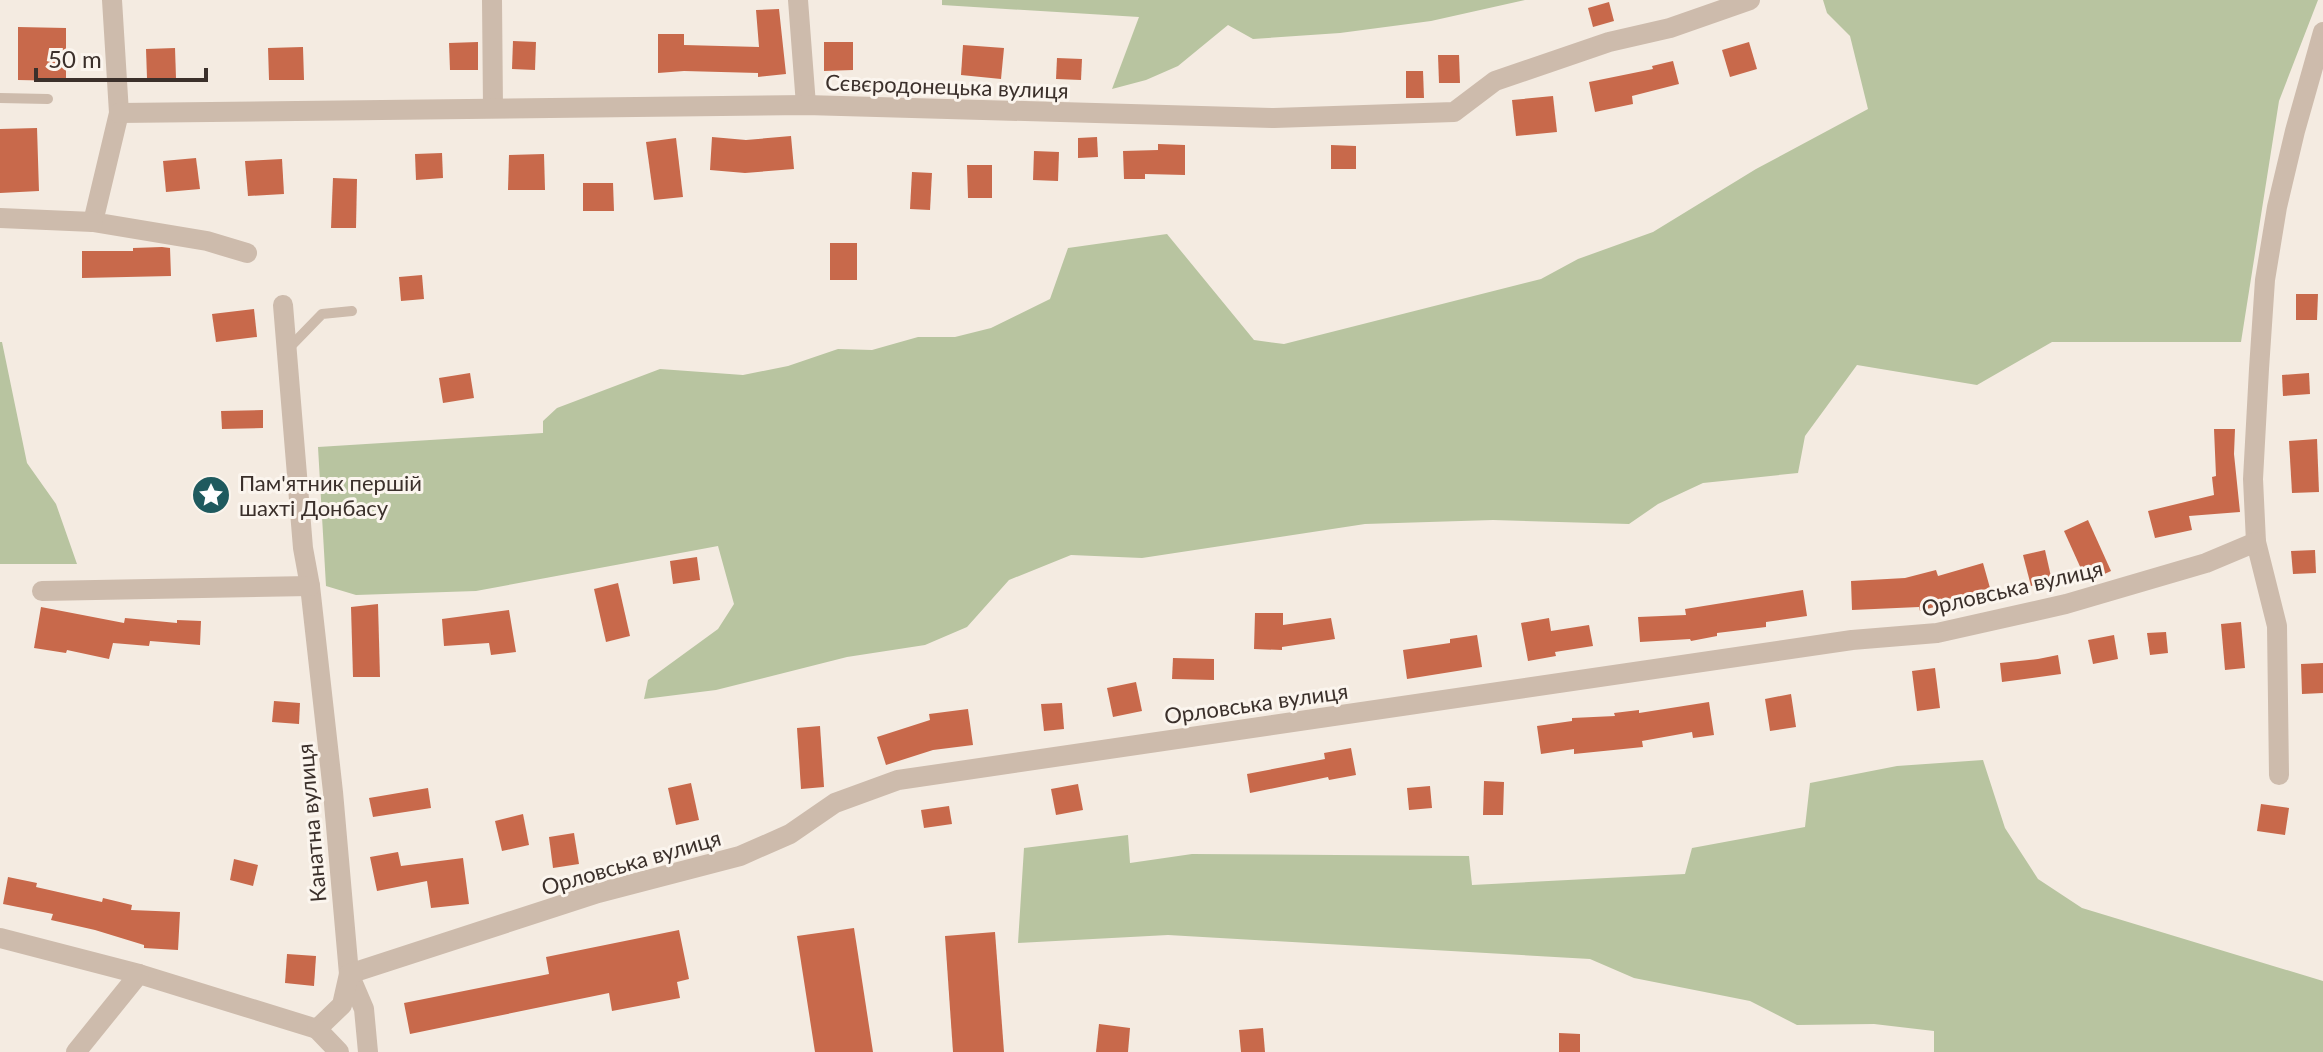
<svg xmlns="http://www.w3.org/2000/svg" width="2323" height="1052" font-family="Lato,sans-serif">
<rect width="100%" height="100%" fill="#f4ebe1"/>
<g fill="#b8c4a0">
<path d="M942,0H1525L1431,21L1340,33L1253,39L1228,25L1178,66L1146,80L1112,89L1139,17L942,5Z"/>
<path d="M1823,0H2318L2279,101L2241,342H2052L1977,385L1857,365L1805,436L1798,473L1703,483L1658,504L1629,524L1493,520L1365,524L1142,558L1071,555L1009,580L967,627L925,645L847,657L716,690L644,699L648,680L718,629L734,604L718,546L476,591L356,595L326,586L318,447L543,433V421L557,408L660,369L743,375L788,366L838,349L872,350L918,337H955L991,328L1050,299L1068,248L1167,234L1254,340L1284,344L1541,279L1578,259L1653,232L1756,169L1868,109L1850,36L1827,13Z"/>
<path d="M0,342H2L27,463L56,504L77,564H0Z"/>
<path d="M1983,760L2005,828L2038,879L2082,908L2323,981V1052H1934V1031L1874,1024L1797,1025L1750,1001L1634,978L1590,959L1168,935L1018,943L1024,848L1128,835L1130,863L1192,854L1469,856L1472,885L1685,874L1692,848L1805,827L1810,783L1897,766Z"/>
</g>
<g fill="#c8694b">
<path d="M1609,2L1614,21L1593,27L1588,8Z"/>
<path d="M779,9L786,74L758,77V73L684,71L658,73V34H684V45L759,47L756,10Z"/>
<path d="M18,27L66,28V81L18,80Z"/>
<path d="M513,41L536,42L535,70L512,69Z"/>
<path d="M478,42V70H450L449,43Z"/>
<path d="M824,42H853V70L824,71Z"/>
<path d="M1749,42L1757,69L1730,77L1722,50Z"/>
<path d="M963,45L1004,48L1001,79L961,75Z"/>
<path d="M303,47L304,80H269L268,48Z"/>
<path d="M175,48L176,78H147L146,49Z"/>
<path d="M1438,55H1459L1460,83H1439Z"/>
<path d="M1057,58L1082,59L1081,80L1056,79Z"/>
<path d="M1673,61L1679,84L1632,96L1633,104L1595,112L1589,82L1653,69L1652,66Z"/>
<path d="M1406,71H1423L1424,98H1406Z"/>
<path d="M1553,96L1557,132L1516,136L1512,100Z"/>
<path d="M37,128L39,191L0,193V129Z"/>
<path d="M791,136L794,169L745,173L710,170L712,137L746,140Z"/>
<path d="M1097,137L1098,157L1078,158V138Z"/>
<path d="M676,138L683,197L654,200L646,142Z"/>
<path d="M1158,144L1185,145V175L1145,174V179H1124L1123,151L1158,150Z"/>
<path d="M1331,145L1356,146V169H1331Z"/>
<path d="M1034,151L1059,152L1058,181L1033,180Z"/>
<path d="M442,153L443,178L416,180L415,154Z"/>
<path d="M544,154L545,190H508L509,155Z"/>
<path d="M196,158L200,189L166,192L163,161Z"/>
<path d="M282,159L284,194L248,196L245,161Z"/>
<path d="M967,165H992V198H968Z"/>
<path d="M912,172L932,173L930,210L910,209Z"/>
<path d="M333,178L357,179L356,228H331Z"/>
<path d="M583,183H613L614,211H583Z"/>
<rect x="830" y="243" width="27" height="37"/>
<path d="M162,247L170,248L171,276L82,278V251H133V248Z"/>
<path d="M422,275L424,299L401,301L399,277Z"/>
<path d="M2296,294H2318L2317,320H2296Z"/>
<path d="M254,309L257,337L216,342L212,314Z"/>
<path d="M470,373L474,398L443,403L439,378Z"/>
<path d="M2309,373L2310,394L2283,396L2282,375Z"/>
<path d="M263,410V428L222,429L221,411Z"/>
<path d="M2214,429H2235L2234,454L2240,512L2189,516L2192,530L2155,538L2148,511L2214,495L2212,477L2216,476Z"/>
<path d="M2317,439L2319,492L2292,493L2289,441Z"/>
<path d="M2088,520L2111,571L2087,582L2064,531Z"/>
<path d="M2045,550L2052,581L2031,586L2023,555Z"/>
<path d="M2315,550L2316,573L2293,574L2291,551Z"/>
<path d="M697,557L700,580L673,584L670,561Z"/>
<path d="M1983,563L1990,588L1945,600V604L1920,611L1919,607L1852,610L1851,581L1905,578L1936,570L1938,576Z"/>
<path d="M618,583L630,636L606,642L594,589Z"/>
<path d="M1803,590L1807,616L1766,622V627L1717,633V636L1691,641L1690,639L1640,642L1638,617L1686,615L1685,609Z"/>
<path d="M378,604L380,677H353L351,607Z"/>
<path d="M41,607L124,623L125,618L177,623V620L201,621L200,645L150,641L149,646L113,643L109,659L67,650L66,653L34,648Z"/>
<path d="M509,610L516,652L491,655L489,643L444,646L442,619Z"/>
<path d="M1255,613H1283V625L1331,618L1335,639L1282,647V650L1254,649Z"/>
<path d="M1549,618L1551,631L1589,625L1593,646L1555,652L1556,656L1528,661L1521,623Z"/>
<path d="M2241,622L2245,668L2225,670L2221,624Z"/>
<path d="M2166,632L2168,653L2150,655L2147,633Z"/>
<path d="M1477,635L1482,667L1407,679L1403,650L1450,643V639Z"/>
<path d="M2114,635L2118,659L2093,664L2088,640Z"/>
<path d="M2058,655L2061,674L2002,682L2000,663L2038,659Z"/>
<path d="M1173,658L1214,659V680L1172,679Z"/>
<path d="M2323,663V693L2302,694L2301,664Z"/>
<path d="M1935,668L1940,708L1917,711L1912,671Z"/>
<path d="M1136,682L1142,711L1113,717L1107,688Z"/>
<path d="M1791,694L1796,727L1770,731L1765,699Z"/>
<path d="M274,701L300,703L299,724L272,722Z"/>
<path d="M1709,702L1714,735L1693,738L1692,732L1642,741L1643,747L1574,754V749L1541,754L1537,726L1572,721V718L1615,716L1614,713L1639,710V713Z"/>
<path d="M1062,703L1064,729L1044,731L1041,704Z"/>
<path d="M968,709L973,745L933,750L886,765L877,737L930,720L929,714Z"/>
<path d="M820,726L824,787L801,789L797,728Z"/>
<path d="M1351,748L1356,775L1329,780L1328,777L1250,793L1247,774L1325,759L1324,753Z"/>
<path d="M1484,781L1504,782L1503,815H1483Z"/>
<path d="M691,783L699,820L676,825L668,788Z"/>
<path d="M1078,784L1083,810L1056,815L1051,789Z"/>
<path d="M1430,786L1432,808L1409,810L1407,788Z"/>
<path d="M428,788L431,808L373,817L369,798Z"/>
<path d="M2261,804L2289,808L2285,835L2257,831Z"/>
<path d="M949,806L952,824L924,828L921,810Z"/>
<path d="M523,814L529,845L502,851L495,821Z"/>
<path d="M574,833L579,864L553,868L549,837Z"/>
<path d="M398,852L401,866L463,858L469,904L431,908L427,881L377,891L370,857Z"/>
<path d="M234,859L258,865L253,886L230,880Z"/>
<path d="M8,877L37,883L36,887L102,902L103,898L132,905L131,910L180,912L178,950L144,948V945L95,930L51,920L53,914L3,904Z"/>
<path d="M854,928L873,1052H815L797,936Z"/>
<path d="M679,930L689,979L677,982L680,998L612,1011L609,993L410,1034L404,1003L549,974L546,957Z"/>
<path d="M995,932L1004,1052H953L945,936Z"/>
<path d="M287,954L316,956L314,986L285,983Z"/>
<path d="M1099,1024L1130,1028L1128,1052H1096Z"/>
<path d="M1263,1028L1265,1052H1241L1239,1030Z"/>
<path d="M1559,1033L1580,1034V1052H1559Z"/>
</g>
<g fill="none" stroke-linecap="round" stroke-linejoin="round">
<g stroke="#cdbbac" stroke-width="10">
<path d="M0,98L48,99"/>
<path d="M289,348L322,314L352,311"/>
</g>
<g stroke="#cdbbac" stroke-width="20">
<path d="M112,0L119,113L93,222L207,241L247,253"/>
<path d="M492,0L493,108"/>
<path d="M798,0L806,105"/>
<path d="M119,113L806,105L1274,118L1454,112L1495,81L1609,42L1670,28L1750,0"/>
<path d="M0,218L93,222"/>
<path d="M283,305L303,548L310,586L333,792L349,974L364,1009L368,1052"/>
<path d="M42,591L310,586"/>
<path d="M2279,775L2277,626L2256,542L2253,479L2259,369L2265,280L2277,207L2295,131L2323,32"/>
<path d="M0,938L139,974L317,1029L342,1005L349,974L598,893L740,856L790,834L835,803L898,780L1852,640L1937,633L2066,604L2206,563L2256,542"/>
<path d="M317,1029L339,1052"/>
<path d="M76,1052L139,974"/>
</g>
</g>
<defs>
<symbol id="sight-disc" viewBox="-11 -11 22 22"><circle r="9.5" fill="#1f5a5e" stroke="#fbf5ee"/><path d="M0-6L1.8-2.2L6-1.7L2.9 1.2L3.7 5.4L0 3.3L-3.7 5.4L-2.9 1.2L-6-1.7L-1.8-2.2Z" fill="#fff"/></symbol>
</defs>
<g fill-rule="evenodd">
<use href="#sight-disc" x="189" y="473" width="44" height="44"/>
</g>
<g text-anchor="middle" dominant-baseline="central" stroke-width="6" stroke-linejoin="round" paint-order="stroke">
<g font-size="22" fill="#3b302b" stroke="#fbf5ee">
<text transform="translate(947 86) rotate(2)">Сєвєродонецька вулиця</text>
<text transform="translate(2012 588) rotate(-13)">Орловська вулиця</text>
<text transform="translate(1256 703) rotate(-8)">Орловська вулиця</text>
<text transform="translate(311 823) rotate(-95)">Канатна вулиця</text>
<text transform="translate(631 862) rotate(-16)">Орловська вулиця</text>
</g>
<g font-size="22" fill="#3b302b" stroke="#fbf5ee" text-anchor="start">
<text x="239" y="482">Пам'ятник першій<tspan x="239" dy="25">шахті Донбасу</tspan></text>
</g>
</g>
<path d="M36 68v12h170v-12" fill="none" stroke="#3b302b" stroke-width="4"/>
<text x="48" y="68" font-size="24" fill="#3b302b" stroke="#fbf5ee" stroke-width="6" paint-order="stroke">50 m</text>
</svg>
